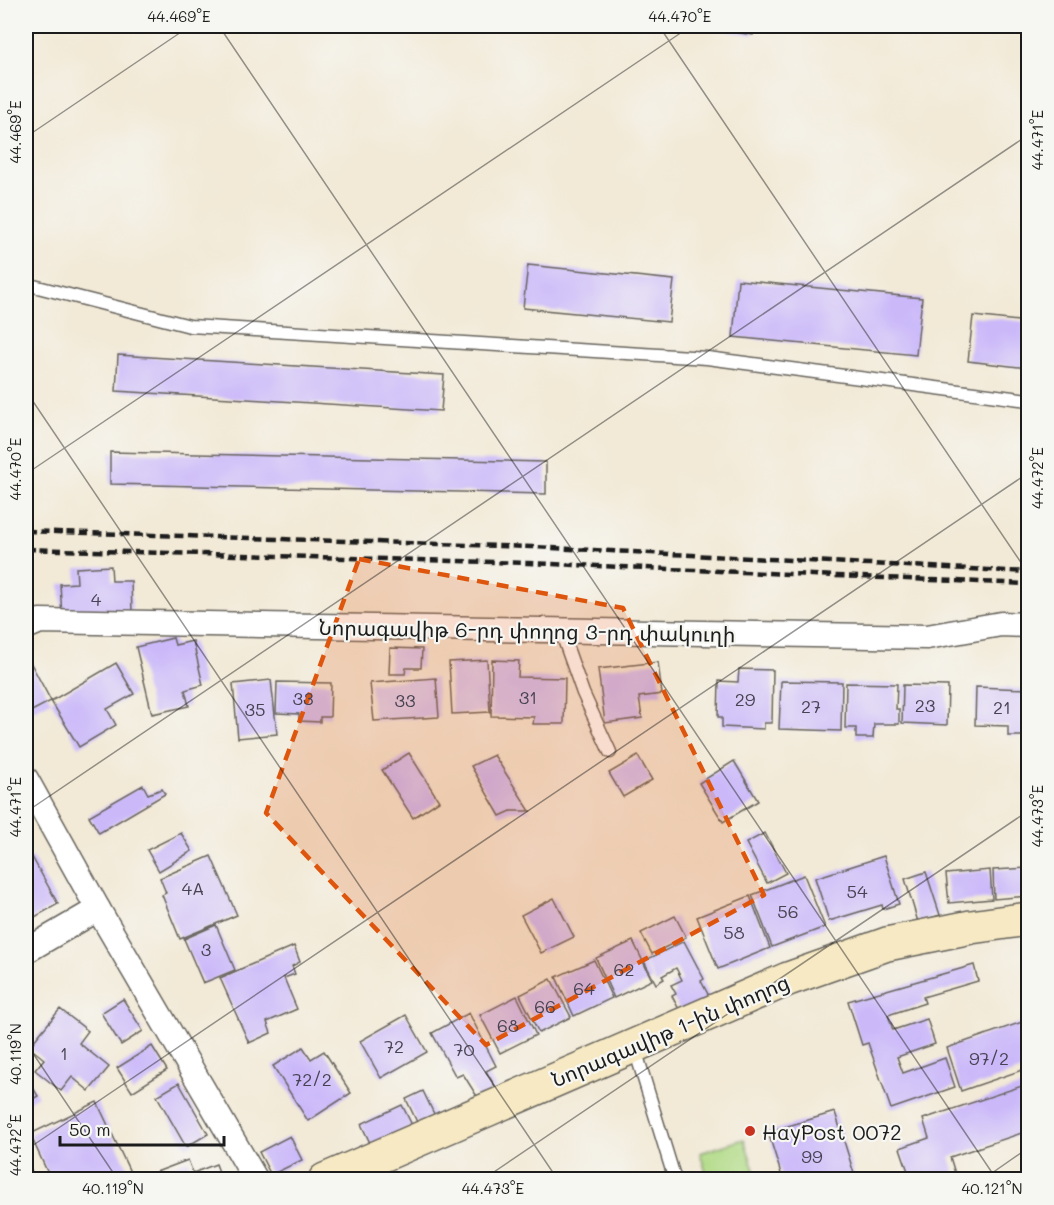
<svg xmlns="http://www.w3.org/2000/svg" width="1054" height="1205" font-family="Mali,'Noto Sans Armenian',sans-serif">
<rect width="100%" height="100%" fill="#f6f6f2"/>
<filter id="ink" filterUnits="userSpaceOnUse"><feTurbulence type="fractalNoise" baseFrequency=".0167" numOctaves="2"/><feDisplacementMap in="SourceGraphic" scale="12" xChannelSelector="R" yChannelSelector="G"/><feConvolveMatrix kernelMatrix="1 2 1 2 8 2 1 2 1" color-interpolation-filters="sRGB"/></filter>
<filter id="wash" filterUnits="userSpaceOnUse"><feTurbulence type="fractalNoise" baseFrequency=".008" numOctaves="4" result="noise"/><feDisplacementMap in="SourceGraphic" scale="24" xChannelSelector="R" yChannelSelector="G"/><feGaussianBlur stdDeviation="1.35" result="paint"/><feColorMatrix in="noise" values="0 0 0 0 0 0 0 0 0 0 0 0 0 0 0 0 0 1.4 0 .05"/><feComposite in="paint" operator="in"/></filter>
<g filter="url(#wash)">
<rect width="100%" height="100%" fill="#f2e9d6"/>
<path fill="#b0da85" stroke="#667b50" stroke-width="1.5" d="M744,1139L757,1179H708L700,1153Z"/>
<g id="blocks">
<g fill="#cab8f9">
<path d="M714,26H754L753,35L714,29Z"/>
<path d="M528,265L674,280L669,322L523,308Z"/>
<path d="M738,280L922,298L916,355L733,337Z"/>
<path d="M973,316L1028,322V368L968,361Z"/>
<path d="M118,355L444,375L441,411L116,391Z"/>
<path d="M110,452L546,462V494L110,484Z"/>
<path d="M111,566L112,581H131L132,613L62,616L60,584L77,583L76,568Z"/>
<path d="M173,638L175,645L193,641L203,685L185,690L189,706L152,714L136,647Z"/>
<path d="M390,648L422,649L421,668H406L405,674H389Z"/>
<path d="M28,658L51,701L26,714V660Z"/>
<path d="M487,660L490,712L452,714L449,662Z"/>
<path d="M492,660L519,661L518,677L565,678L564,724H533L534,717L491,716Z"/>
<path d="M658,662L662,694L639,697L642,718L605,723L598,669Z"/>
<path d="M116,663L134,694L107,709L116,725L79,747L51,701Z"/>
<path d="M739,669L773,670L772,723H764V729L722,727V717H718L719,681L738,682Z"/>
<path d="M436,678L439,717L374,721L370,683Z"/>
<path d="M271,680L277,734L238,738L233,684Z"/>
<path d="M781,681L842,682L841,731L779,729Z"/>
<path d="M277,682L331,683L330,717H320V722L299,721V714L276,713Z"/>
<path d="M846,683L897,684L896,709H899V724H874L873,738H856V728H845Z"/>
<path d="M903,685L948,686L947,725L902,723Z"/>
<path d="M976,687L1028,689V736H1008V726L975,725Z"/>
<path d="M409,753L439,801L413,818L382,770Z"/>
<path d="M494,755L530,811H511L500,816L471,766Z"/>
<path d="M638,756L652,780L623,797L609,773Z"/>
<path d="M734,761L758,801L723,822L699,783Z"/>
<path d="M143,785L148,794L162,789L165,794L99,833L89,816Z"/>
<path d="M181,833L192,851L159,871L147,850Z"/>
<path d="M765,833L786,873L767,883L746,843Z"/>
<path d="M211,856L237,915L180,939L162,895L166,893L160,878Z"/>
<path d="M884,856L899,904L883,909L882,905L829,921L815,878Z"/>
<path d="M32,857L58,904L26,922V861Z"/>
<path d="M1028,868V896L994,899L993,870Z"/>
<path d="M990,870L992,899L949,903L946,874Z"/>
<path d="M926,872L940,915L918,922L905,879Z"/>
<path d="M804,875L825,927L772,947L752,895Z"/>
<path d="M750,896L770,948L718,969L697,917Z"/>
<path d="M554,898L574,937L541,953L521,915Z"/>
<path d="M675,916L686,937L652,954L641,933Z"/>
<path d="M216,925L235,970L203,983L184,939Z"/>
<path d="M633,941L652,980L614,998L596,958Z"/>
<path d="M684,941L704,979L701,981L710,998L681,1013L672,996L676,994L671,985L682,980L676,968L662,976L664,979L656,984L644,961Z"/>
<path d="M294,946L300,962L292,966L295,974L284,978L297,1009L267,1022L271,1033L249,1043L220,978Z"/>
<path d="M594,960L612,998L574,1016L556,977Z"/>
<path d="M974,965L978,981L923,997L925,1003L888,1015L893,1030L927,1019L935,1044L897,1057L903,1073L945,1058L955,1087L891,1109L868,1043L862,1045L848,1001Z"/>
<path d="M551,979L571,1017L539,1033L520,995Z"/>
<path d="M517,996L536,1035L500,1053L480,1015Z"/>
<path d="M123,999L143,1031L121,1045L101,1013Z"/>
<path d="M60,1009L88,1031L79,1043L109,1067L89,1091L72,1077L61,1091L35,1070L44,1059L29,1047Z"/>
<path d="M469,1013L496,1066L486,1071L496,1088L478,1098L463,1074L456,1077L432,1033Z"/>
<path d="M406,1015L427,1052L381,1078L360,1041Z"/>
<path d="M1028,1020V1068L961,1091L947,1048Z"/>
<path d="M152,1046L167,1070L132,1092L117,1068Z"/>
<path d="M303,1047L311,1059L324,1051L351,1093L308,1121L273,1066Z"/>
<path d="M26,1076L38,1096L26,1103Z"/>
<path d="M179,1083L208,1134L186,1147L157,1096Z"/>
<path d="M1028,1084V1131L950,1157L957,1180H911L900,1148L929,1138L923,1119Z"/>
<path d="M423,1091L435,1116L418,1124L406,1099Z"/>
<path d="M97,1102L130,1172L116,1180H51L30,1134Z"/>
<path d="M402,1105L413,1127L372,1147L361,1124Z"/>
<path d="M835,1112L856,1180H783L768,1132Z"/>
<path d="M290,1136L302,1160L271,1175L259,1152Z"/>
<path d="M188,1160L193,1173L216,1164L222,1180H135Z"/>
<path d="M27,1162L35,1180H26Z"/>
</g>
</g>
</g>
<g filter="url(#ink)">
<use href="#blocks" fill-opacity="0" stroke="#67645d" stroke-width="1.5"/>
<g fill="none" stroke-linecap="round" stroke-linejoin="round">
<defs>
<g id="lane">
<path d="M26,284L190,326L707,358L1028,400"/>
<path d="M561,631L583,693L610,752"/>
<path d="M634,1046L675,1180"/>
</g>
<g id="street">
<path d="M26,627L40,621L927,637L1001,624L1028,625"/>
<path d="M26,779L98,909L256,1180"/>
<path d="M26,951L98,909"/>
</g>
<path id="secondary" d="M325,1180L788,979L887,944L971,927L1028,919"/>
</defs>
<use href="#lane" stroke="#67645d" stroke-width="15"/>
<use href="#street" stroke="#67645d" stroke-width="27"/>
<use href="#secondary" stroke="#67645d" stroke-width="36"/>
<use href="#lane" stroke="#fff" stroke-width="12"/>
<use href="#street" stroke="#fff" stroke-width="24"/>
<use href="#secondary" stroke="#f6e9c3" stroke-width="33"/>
<g stroke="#1c1c1c" stroke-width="4.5" stroke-dasharray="9 4.5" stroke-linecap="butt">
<path d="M26,531L532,547L1028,572"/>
<path d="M26,549L527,563L1028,584"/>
</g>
</g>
</g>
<path fill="#de560d" fill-opacity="0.2" stroke="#de560d" stroke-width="4.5" stroke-dasharray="12 8" stroke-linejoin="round" d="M359,559L623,608L764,895L486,1045L266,813Z"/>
<path fill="none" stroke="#1c1c1c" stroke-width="1.5" stroke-opacity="0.45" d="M219,26L997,1180M659,26L1028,573M26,137L190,26M26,391L558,1180M26,474L691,26M26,812L1028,135M26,1043L118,1180M26,1150L1028,473M482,1180L1028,811M982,1180L1028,1148"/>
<circle fill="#c8321e" stroke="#f6f6f2" stroke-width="2" cx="750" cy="1131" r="6"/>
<g text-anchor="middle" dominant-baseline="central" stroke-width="4.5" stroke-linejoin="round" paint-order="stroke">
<g font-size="18" fill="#484353">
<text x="96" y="599">4</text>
<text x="528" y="697">31</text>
<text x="303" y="698">33</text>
<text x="745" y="699">29</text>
<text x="405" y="700">33</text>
<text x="925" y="705">23</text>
<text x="811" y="706">27</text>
<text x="1002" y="707">21</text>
<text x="255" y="709">35</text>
<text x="193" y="888">4A</text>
<text x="857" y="891">54</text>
<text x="788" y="911">56</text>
<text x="734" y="932">58</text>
<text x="206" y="949">3</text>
<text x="624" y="969">62</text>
<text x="584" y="988">64</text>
<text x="545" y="1006">66</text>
<text x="508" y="1025">68</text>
<text x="394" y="1046">72</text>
<text x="464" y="1049">70</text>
<text x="64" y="1053">1</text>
<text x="989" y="1058">97/2</text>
<text x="312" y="1079">72/2</text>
<text x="812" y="1156">99</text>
</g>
<g font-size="21" fill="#1c1c1c" stroke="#f6f6f2">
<text transform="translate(527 630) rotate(1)">Նորագավիթ 6-րդ փողոց 3-րդ փակուղի</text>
<text transform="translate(670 1030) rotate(-23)">Նորագավիթ 1-ին փողոց</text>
</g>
<g font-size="21" fill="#1c1c1c" stroke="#f6f6f2" text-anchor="start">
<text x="762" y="1131">HayPost 0072</text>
</g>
</g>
<rect width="1054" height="1205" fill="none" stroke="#f6f6f2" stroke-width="66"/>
<path d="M60 1136v9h164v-9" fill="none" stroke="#1c1c1c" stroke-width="3"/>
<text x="69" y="1136" font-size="18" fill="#1c1c1c" stroke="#f6f6f2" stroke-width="4.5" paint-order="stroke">50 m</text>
<rect x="33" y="33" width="988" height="1139" fill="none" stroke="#1c1c1c" stroke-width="2"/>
<g font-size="15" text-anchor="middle" fill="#1c1c1c">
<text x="179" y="22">44.469°E</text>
<text x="680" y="22">44.470°E</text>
<text transform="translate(16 132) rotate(-90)" y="5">44.469°E</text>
<text transform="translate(1038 140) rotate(-90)" y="5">44.471°E</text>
<text transform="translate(16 469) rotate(-90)" y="5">44.470°E</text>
<text transform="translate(1038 478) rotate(-90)" y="5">44.472°E</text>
<text transform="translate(16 807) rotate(-90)" y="5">44.471°E</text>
<text transform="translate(1038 816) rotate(-90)" y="5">44.473°E</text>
<text transform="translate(16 1054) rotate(-90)" y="5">40.119°N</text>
<text transform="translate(16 1145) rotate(-90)" y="5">44.472°E</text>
<text x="113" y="1194">40.119°N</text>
<text x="493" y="1194">44.473°E</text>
<text x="992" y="1194">40.121°N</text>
</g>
</svg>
